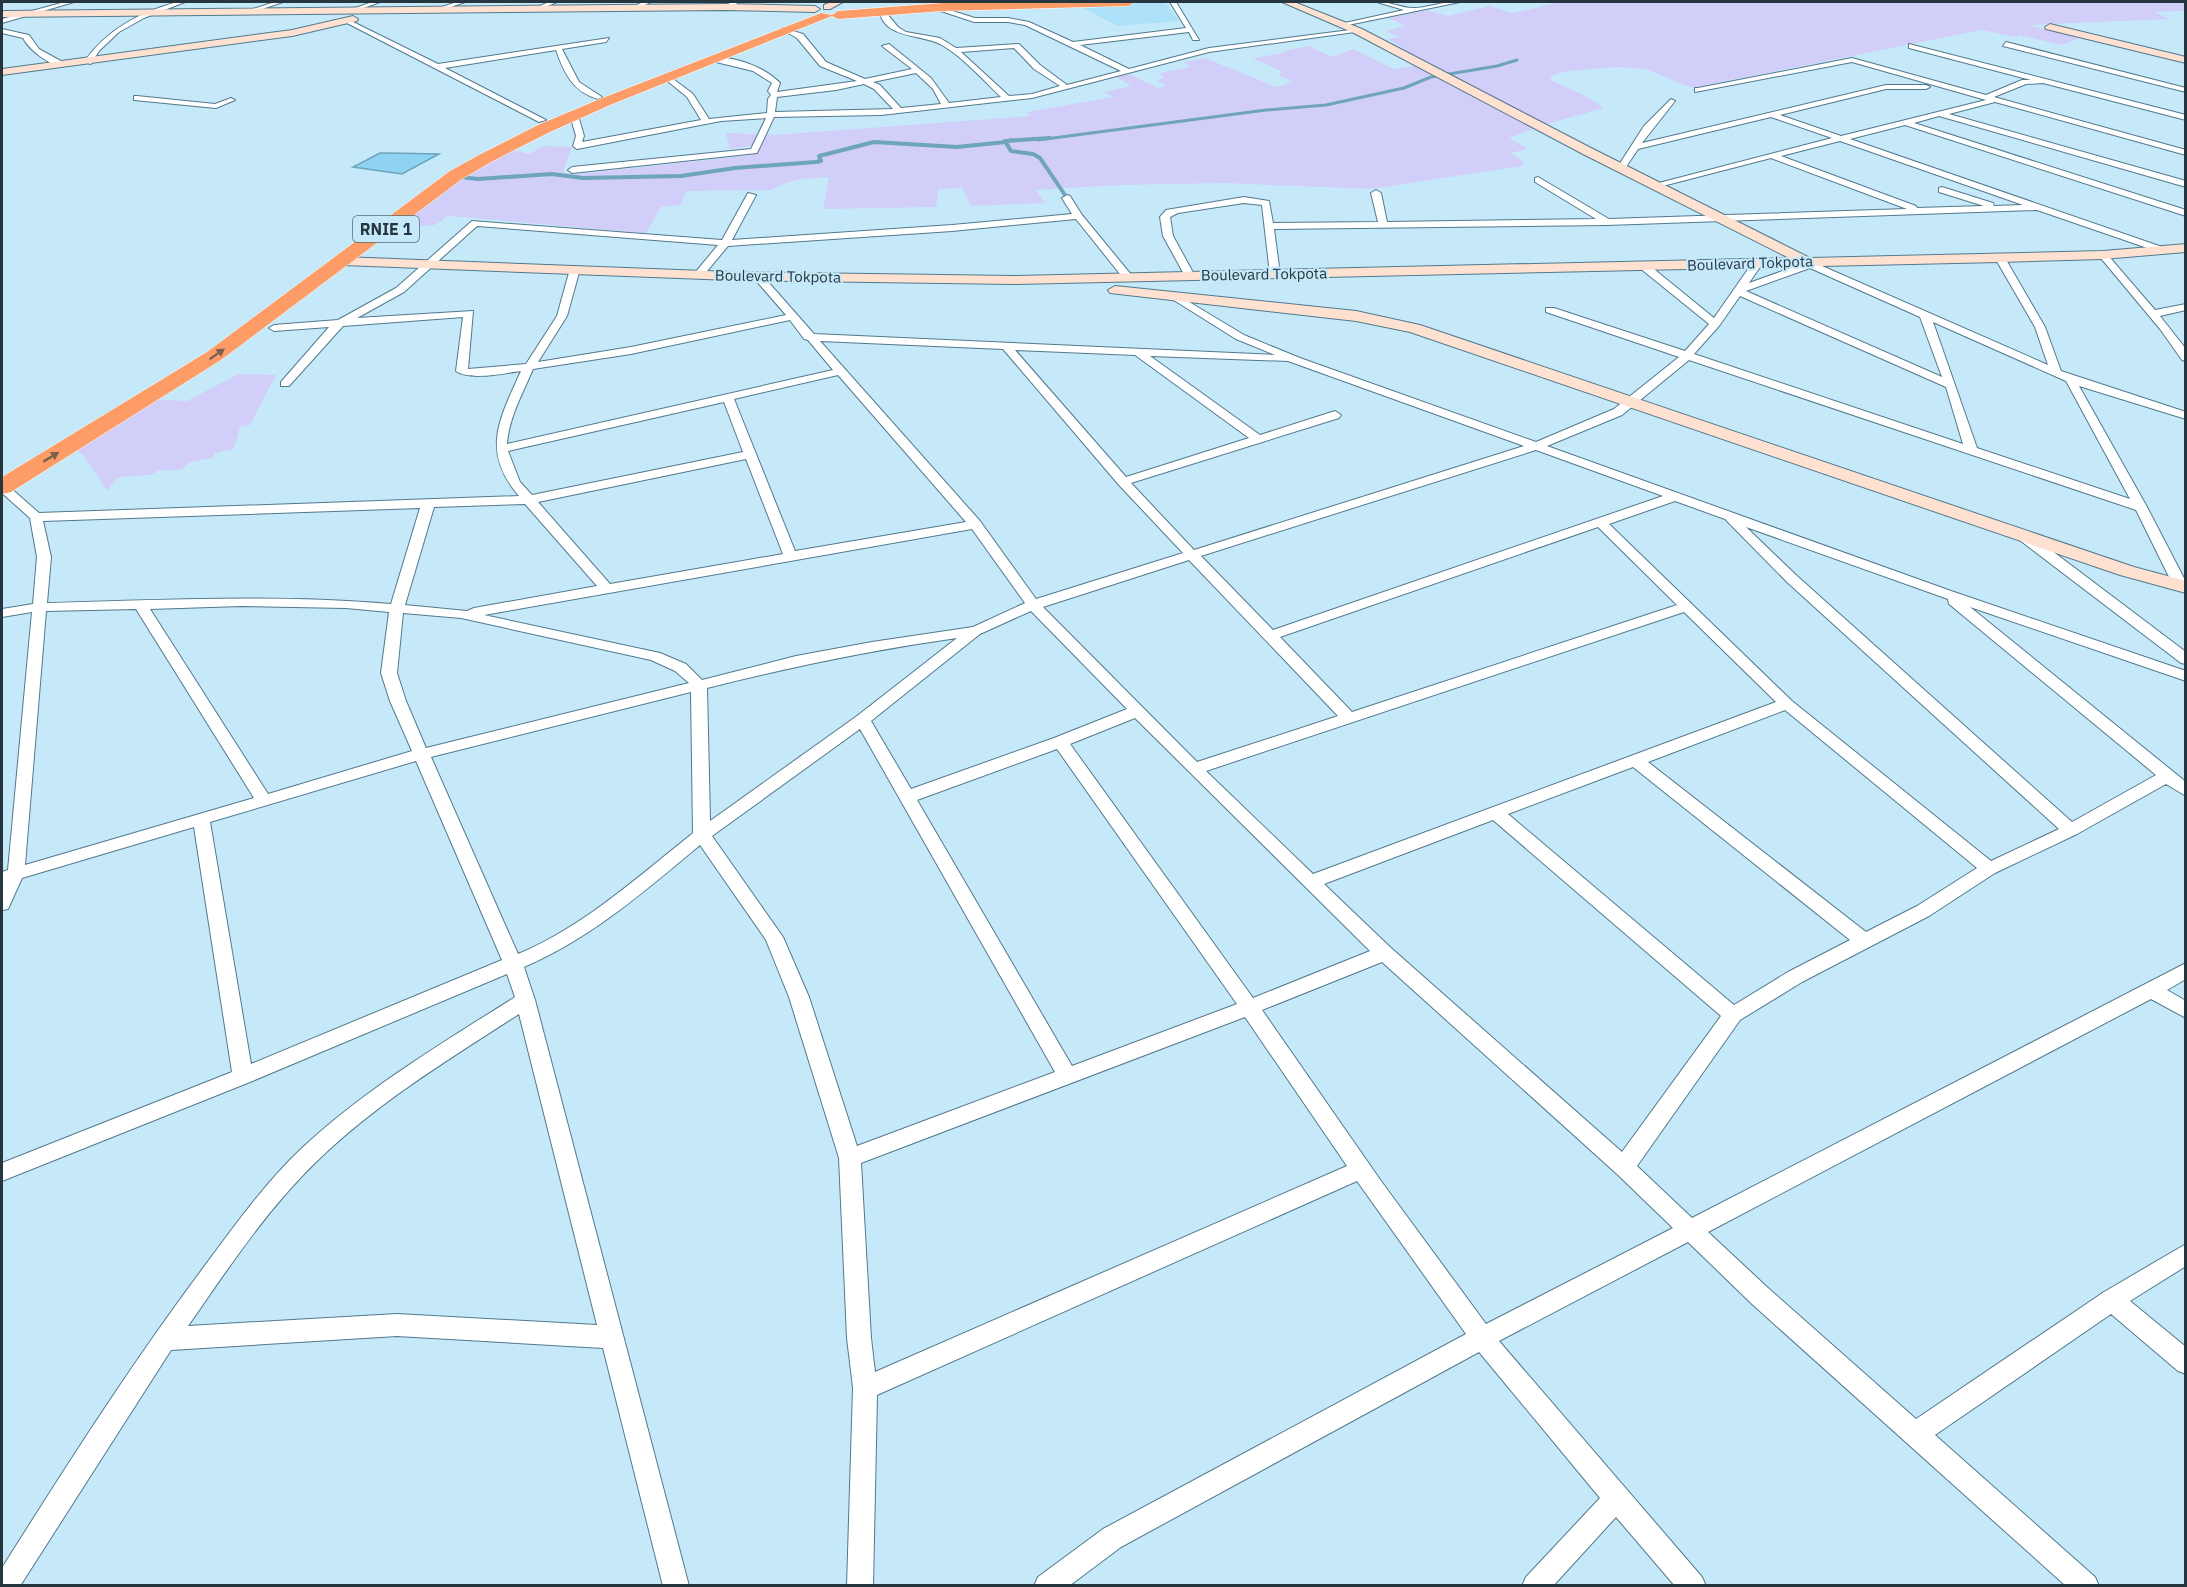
<svg xmlns="http://www.w3.org/2000/svg" width="2187" height="1587" font-family="'IBM Plex Sans',sans-serif">
<rect width="100%" height="100%" fill="#c6e9fa"/>
<path fill="#ace1f9" d="M1150,2H1165L1179,21L1117,26L1083,8Z"/>
<g fill="#d1cef9">
<path d="M1561,2H2185V11L2154,12L2170,19L2029,25L2080,38L2062,45L2019,35L2017,37L1981,30L1692,88L1646,69L1617,67L1568,71L1550,76L1552,81L1586,96L1604,108L1543,125L1509,138L1528,149L1510,153L1524,162L1522,166L1371,189L1224,183L1121,185L1035,190L1046,203L971,206L962,188L939,189L936,207L823,209L829,177C809,179 789,178 772,190L686,191L681,205L661,207L646,233L448,216L435,225L386,227L510,149L529,154L544,146L572,147L563,172L569,175L753,155L763,144L730,149L726,133L774,135L1031,116L1027,112L1113,97L1104,92L1131,86L1116,77L1127,73L1158,88L1167,86L1156,80L1164,78L1160,73L1190,67L1184,62L1205,58L1276,87L1293,82L1278,75L1283,72L1252,58L1285,53L1283,51L1309,46L1332,57L1353,49L1393,69L1415,66L1421,70L1433,68L1388,39L1399,37L1386,31L1406,26L1388,18L1427,10L1448,16L1489,6L1513,13Z"/>
<path d="M238,374L276,375L250,425L240,427L234,449L215,453L212,458L190,462L181,470H159L151,475L118,477L107,491L84,456L75,449L147,399L187,401Z"/>
</g>
<path fill="#8ed3f1" stroke="#6ea4bc" stroke-width="1.5" d="M380,153H388L439,154L402,174L353,167Z"/>
<g fill="none" stroke-linecap="round" stroke-linejoin="round">
<g stroke="#6ea4bc" stroke-width="3">
<path d="M1010,140H1017"/>
<path d="M1038,140L1266,110L1326,105L1404,88L1431,77L1497,66L1517,60"/>
</g>
<g stroke="#6ea4bc" stroke-width="4">
<path d="M1050,138L1005,141L1011,151L1033,154L1040,158L1067,198"/>
<path d="M461,177L478,179L552,174L583,178L681,176L735,168L816,162L821,161L819,156L874,142L957,147L1006,142"/>
</g>
<defs>
<g id="street">
<path d="M65,2H74L2,23V19Z"/>
<path d="M177,2H185L144,18L119,32L99,51L91,64L84,62C107,29 139,13 177,2Z"/>
<path d="M275,2H283L250,13L247,11Z"/>
<path d="M372,2H380L355,11L350,10Z"/>
<path d="M457,2H465L439,11L436,9Z"/>
<path d="M549,2H557L538,10L533,9Z"/>
<path d="M643,2H651L636,9L631,8Z"/>
<path d="M732,2H740L727,8L722,7Z"/>
<path d="M1170,2H1176L1199,40H1193L1189,32L1080,45L1129,69L1209,48L1358,29L1362,31L1209,52L1032,98L881,115L774,117L757,153L572,173L568,170L572,167L751,149L766,118L721,121L577,149L573,146L576,136L570,115L574,113L578,115L584,136L582,142L701,120L687,97L665,79V75H668L693,94L709,119L767,113L768,99L771,95L768,91L772,83L753,71L712,61V57C734,56 765,67 780,83L777,92L857,81L820,66L797,38L783,30V28L803,34L826,62L865,79L912,69L882,46L889,44L931,78L949,103L1001,97C982,79 964,58 942,45C921,33 883,40 879,9H883L898,27L906,32L940,38L956,48L1019,44L1040,65L1067,85L1121,71L1025,25L1008,22H974L941,11L940,7L945,6L946,9L975,18H1008L1029,22L1073,42L1186,28ZM1014,48L1034,69L1060,86L1032,94L1009,96L961,52ZM916,73L933,89L941,104L901,108L880,85L873,82ZM864,84L874,89L893,109L775,112L777,97L836,90Z"/>
<path d="M1377,2C1389,1 1401,8 1414,8C1429,8 1445,0 1460,2L1343,26L1340,24L1404,10Z"/>
<path d="M347,19L438,64L609,38L606,42L562,49L579,82L602,97L598,99C573,92 564,73 556,50L445,68L546,120L539,122L345,22Z"/>
<path d="M2,29L29,35L39,49L68,65C55,71 29,50 23,38L2,33Z"/>
<path d="M2006,42L2186,88V92L2003,46Z"/>
<path d="M1909,44L2186,115V120L2043,83L2026,84L1994,97L2186,150V155L1995,102L1949,114L2186,181V187L1939,116L1914,123L2186,210V216L1905,125L1850,139L2168,249V253H2162L2037,210L1607,225L1274,229L1280,274L1275,277L1270,274L1262,205L1244,203L1178,213L1170,217L1173,236L1195,276L1190,279L1185,276L1163,236L1160,217L1166,210L1244,197L1269,201L1273,223L1378,222L1371,193L1376,190L1381,193L1387,222L1596,219L1535,182V178L1538,177L1609,219L1907,209L1771,158L1655,188L1651,185L1832,138L1771,117L1638,149L1624,170L1617,168L1644,126L1671,99L1675,101L1642,143L1886,85H1926L1930,87L1926,89H1886L1780,115L1841,136L1986,100L1852,62L1695,92V88H1698L1852,58L1986,95L2022,80H2031L1909,48ZM1840,141L2023,205L1994,206L1993,203L1942,187L1939,188V192L1984,206L1917,208L1916,206L1781,156Z"/>
<path d="M137,96L215,104L231,98L235,100L216,108L134,100V96Z"/>
<path d="M748,193L756,195L732,240L952,225L1072,214L1062,198L1067,195L1070,196L1082,215L1133,277L1124,279L1076,219L952,231L728,246L703,276L699,277L694,274L718,245L477,226L404,292L357,318L473,311L468,369L526,364L557,316L570,269L575,266L580,269L567,316L538,362L631,347L786,315L753,277L758,274L762,275L814,334L1275,355L1236,339L1172,299L1171,297L1176,294L1244,335L1300,358L1536,442L1614,409L1679,357L1546,312V308H1554L1685,351L1709,324L1641,269V265H1649L1714,318L1753,262L1762,264L1749,283L1802,264V260L1806,259L2048,365L2035,327L1995,258L2000,255L2005,258L2045,327L2061,371L2186,412V419L2079,386L2147,507L2186,582L2185,588L2180,589L2173,585L2136,510L1689,360L1622,415L1547,446L1951,591L2186,671V681L1970,607L2186,782V796L2166,784L2077,834L1995,873L1929,916L1802,982L1740,1020L1637,1166L1692,1218L2186,963V979L2167,990L2186,1001V1018L2151,999L1708,1232L1768,1288L1916,1419L2104,1292L2186,1244V1266L2130,1301L2186,1347V1374L2178,1371L2111,1314L1935,1435L2095,1577L2099,1586H2066L1752,1304L1688,1242L1499,1341L1702,1577L1706,1586H1675L1616,1517L1553,1586H1522L1526,1577L1600,1498L1479,1352L1121,1547L1069,1586H1034L1038,1577L1103,1529L1466,1334L1357,1181L877,1395L873,1586H847L853,1388L847,1338L839,1158L789,997L766,940L700,845C645,891 590,939 524,967L535,1000L689,1586H663L603,1348L397,1336L171,1350L20,1586H2V1568C65,1468 128,1369 198,1275C230,1232 262,1186 301,1149C365,1089 441,1044 515,997L507,974L250,1082L2,1181V1163L232,1072L194,827L22,878L8,909L2,910V872L8,870L32,612L2,617V609L33,604L37,557L30,518L2,493V483L6,484L39,513L519,496C480,451 500,418 521,371C505,373 469,381 456,371L463,317L343,326L289,386H281V382L329,327L274,331L269,328L274,325L338,320L396,288L472,221L722,240ZM1810,268L1920,317L1942,377L1746,291ZM1740,296L1946,387L1963,444L1694,354L1719,326ZM790,320L804,339L808,340L833,370L507,444C509,417 523,393 533,369L631,354ZM1933,322L2066,381L2130,499L1977,448ZM820,341L1003,349L1119,485L1183,553L1036,599L980,521ZM1015,350L1135,355L1249,438L1126,477ZM1150,356L1288,361L1524,446L1194,550L1131,483L1339,418L1341,415L1335,411L1260,435ZM838,375L966,522L795,551L734,399ZM724,402L743,452L532,495L520,482L508,451ZM1536,450L1663,496L1273,630L1201,556ZM746,459L783,554L610,584L538,502ZM1675,501L1725,519L1787,582L2059,829L1991,861L1792,701L1609,524ZM525,504L597,586L474,608L467,611L405,605L434,507ZM420,508L391,604C277,594 162,600 47,603L51,557L43,521ZM1598,527L1677,605L1352,712L1280,637ZM1746,527L1948,599L1949,604L2156,775L2072,822L1797,576ZM972,529L1025,603L973,627L872,642L796,656L702,680L686,664L660,653L484,615ZM1189,560L1338,716L1197,762L1043,607ZM241,606L346,608L389,612L381,673L390,701L412,751L268,794L150,609ZM136,609L254,798L25,865L46,611ZM1031,611L1127,709L1054,738L911,789L871,721L980,634ZM1684,612L1776,702L1313,874L1206,771ZM403,613L461,618L651,660L675,671L689,683L426,748L406,701L397,673ZM957,638L857,716L710,821L707,688C790,667 872,650 957,638ZM691,692L693,833C639,876 583,927 518,954L431,757ZM1785,710L1977,868L1917,906L1866,932L1648,762ZM1135,718L1370,951L1253,998L1070,744ZM860,729L1055,1072L857,1146L809,997L783,937L712,836ZM1057,749L1237,1004L1072,1066L917,800ZM416,761L502,960L251,1064L210,822ZM1633,767L1850,940L1788,972L1734,1005L1508,814ZM1493,820L1721,1016L1622,1152L1391,948L1324,884ZM1382,962L1617,1174L1673,1228L1486,1324L1381,1181L1262,1010ZM519,1014L597,1325L397,1314L188,1326C227,1270 267,1209 317,1161C377,1103 449,1059 519,1014ZM1245,1017L1347,1166L875,1372L871,1338L861,1163Z"/>
<path d="M2100,253H2106L2155,310L2186,304V310L2160,316L2186,349V361L2182,360L2160,329L2100,257Z"/>
<path d="M2022,531L2027,532L2186,652V664L2181,663L2017,538L2015,535L2017,532Z"/>
</g>
<g id="secondary">
<path d="M831,2H843L830,9H824V5Z"/>
<path d="M1282,2H1294L1362,29L1591,148L1810,258L2103,251L2186,244V252L2103,259L2000,262L1014,284L731,280L343,265L336,261L343,257L731,272L1014,276L1789,258L1583,154L1354,33Z"/>
<path d="M725,4L815,6L820,9L815,12L725,10L2,17V11Z"/>
<path d="M353,16L358,19L357,21L292,36L2,75V69L292,30Z"/>
<path d="M2050,24L2186,57V63L2046,29L2045,27Z"/>
<path d="M1115,286L1356,311L1420,325L2134,567L2186,581V593L2120,575L1410,332L1356,321L1110,293L1108,290Z"/>
</g>
<path id="highway" d="M1003,2H1135L1129,6L943,11L838,19L832,16L610,105L550,132L491,162L462,179L221,360L11,492L2,494V477L207,352L450,171L479,155L538,125L600,99L821,13L832,15L838,11L943,3Z"/>
</defs>
<use href="#street" stroke="#51798c" stroke-width="2"/>
<use href="#secondary" stroke="#51798c" stroke-width="2"/>
<use href="#highway" stroke="#fff" stroke-width="1"/>
<use href="#street" fill="#fff" fill-rule="evenodd"/>
<use href="#secondary" fill="#fee1d1" fill-rule="evenodd"/>
<use href="#highway" fill="#fd9c67" fill-rule="evenodd"/>
</g>
<defs><path id="oneway-solid" d="M-6-.8H1V-3.2L6.5 0L1 3.2V.8H-6Z" transform="scale(1.5)"/></defs>
<g fill="#7b5f4f">
<use href="#oneway-solid" transform="translate(217 354) rotate(-35)"/>
<use href="#oneway-solid" transform="translate(51 457) rotate(-31)"/>
</g>
<g text-anchor="middle" dominant-baseline="central" stroke-width="4.5" stroke-linejoin="round" paint-order="stroke">
<g font-size="15" fill="#25363f" stroke="#c6e9fa">
<text transform="translate(1750 263) rotate(-2)">Boulevard Tokpota</text>
<text transform="translate(1264 274) rotate(-1)">Boulevard Tokpota</text>
<text transform="translate(778 276) rotate(1)">Boulevard Tokpota</text>
</g>
<rect fill="#c6e9fa" stroke="#556c77" stroke-width="1.5" x="353" y="216" width="66" height="26" rx="4.5"/>
<g font-size="16" font-weight="bold" fill="#25363f">
<text x="386" y="229">RNIE 1</text>
</g>
</g>
<rect width="2187" height="1587" fill="none" stroke="#25363f" stroke-width="6"/>
</svg>
